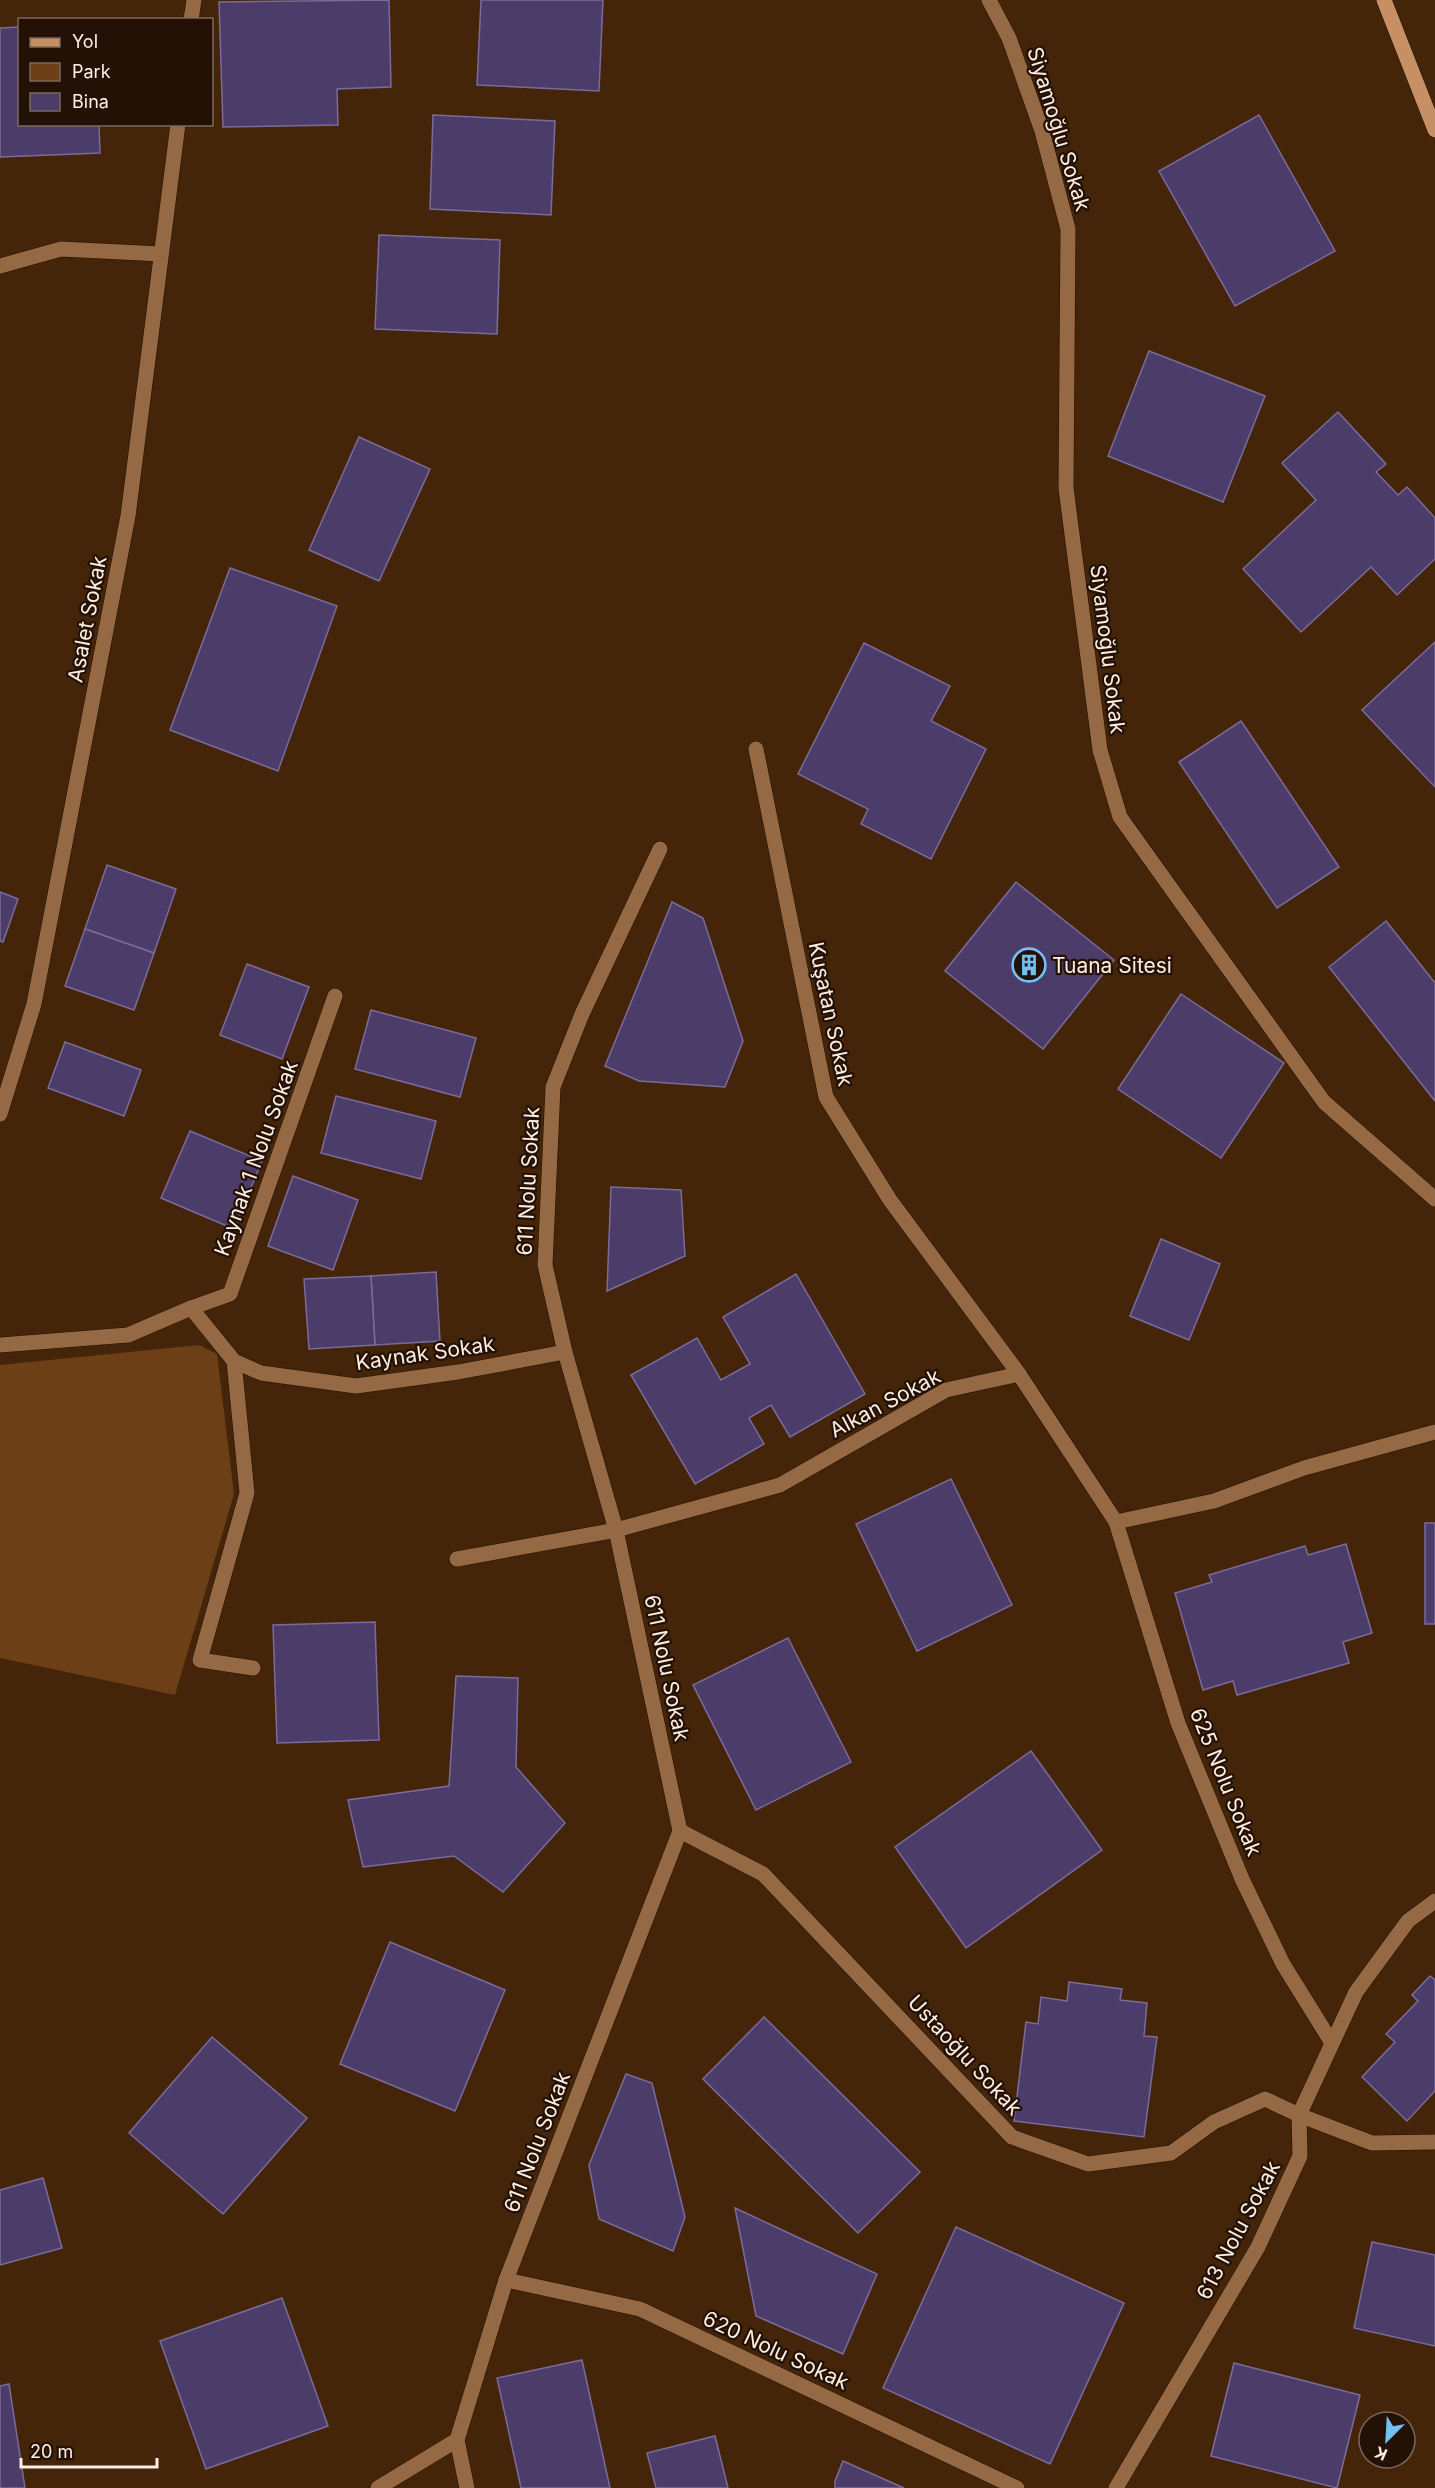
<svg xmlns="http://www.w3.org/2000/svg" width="1435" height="2488" font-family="Inter,sans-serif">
<rect width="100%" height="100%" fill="#442509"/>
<path fill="#6d3f17" d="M199,1345L217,1354L234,1494L175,1695L0,1658V1365Z"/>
<g fill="#4c3c6a" stroke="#7b6b9c" stroke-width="1.5">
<path d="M389,0L391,87L337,89L338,125L223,127L219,2Z"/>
<path d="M481,0H603L599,91L477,85Z"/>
<path d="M20,27V124H99L100,153L0,157V28Z"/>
<path d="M433,115L555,121L551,215L430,209Z"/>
<path d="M1259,115L1335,251L1235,306L1159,171Z"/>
<path d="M379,235L500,240L497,334L375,329Z"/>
<path d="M1149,351L1265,396L1223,502L1108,456Z"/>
<path d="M1338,412L1386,464L1376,472L1398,495L1407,487L1435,518V559L1397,595L1371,567L1301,632L1243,569L1316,500L1282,463Z"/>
<path d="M359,437L430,469L379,581L309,550Z"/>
<path d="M230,568L337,606L278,771L170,730Z"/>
<path d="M1435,642V787L1362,710Z"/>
<path d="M864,643L950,686L931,721L986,749L931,859L861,824L868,809L798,774Z"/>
<path d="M1241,721L1339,867L1277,908L1179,762Z"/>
<path d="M107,865L176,889L154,953L85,929Z"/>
<path d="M1016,882L1114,960L1043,1049L945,971Z"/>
<path d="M0,892L18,899L3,942L0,941Z"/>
<path d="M672,902L703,918L743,1041L725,1087L639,1081L605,1066Z"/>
<path d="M1386,921L1435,983V1101L1329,967Z"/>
<path d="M85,929L154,953L134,1010L65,986Z"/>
<path d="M247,964L309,987L282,1059L220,1035Z"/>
<path d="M1181,994L1284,1063L1221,1158L1118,1089Z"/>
<path d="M371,1010L476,1038L460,1097L355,1069Z"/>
<path d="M65,1042L141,1070L124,1116L48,1088Z"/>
<path d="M336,1096L436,1121L421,1179L321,1153Z"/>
<path d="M190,1131L262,1161L234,1229L161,1198Z"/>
<path d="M293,1176L358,1200L333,1270L268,1246Z"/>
<path d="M611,1187L681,1190L685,1256L607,1291Z"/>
<path d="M1161,1239L1220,1264L1189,1340L1130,1316Z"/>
<path d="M436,1272L440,1341L375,1345L371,1276Z"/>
<path d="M796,1274L865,1394L790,1437L771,1405L749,1418L764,1444L695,1484L631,1375L697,1338L721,1380L750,1364L723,1317Z"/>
<path d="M371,1276L375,1345L309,1349L304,1279Z"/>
<path d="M951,1479L1012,1605L917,1651L856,1524Z"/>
<rect x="1425" y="1523" width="10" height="101"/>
<path d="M1346,1544L1372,1633L1343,1642L1349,1663L1237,1695L1233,1681L1203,1690L1175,1593L1212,1582L1209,1575L1305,1546L1308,1555Z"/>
<path d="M375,1622L379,1740L277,1743L273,1625Z"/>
<path d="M788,1638L851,1762L756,1810L693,1685Z"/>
<path d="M456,1676L518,1678L516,1767L565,1823L503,1892L454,1856L363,1867L348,1800L449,1786Z"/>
<path d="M1031,1751L1102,1850L966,1948L895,1847Z"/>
<path d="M390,1942L505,1990L455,2111L340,2064Z"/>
<path d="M1430,1976L1435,1980V2091L1407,2121L1362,2077L1395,2042L1386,2034L1418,2001L1412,1995Z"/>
<path d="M1069,1982L1122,1989L1120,2000L1147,2003L1144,2036L1157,2037L1144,2137L1014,2121L1026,2022L1038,2024L1041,1997L1067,2001Z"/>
<path d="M764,2017L920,2172L858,2233L703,2079Z"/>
<path d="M212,2037L307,2118L223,2214L129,2133Z"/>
<path d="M626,2074L652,2083L685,2217L673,2251L599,2219L589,2165Z"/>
<path d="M43,2178L62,2248L0,2265V2190Z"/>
<path d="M735,2208L877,2274L843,2354L756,2316Z"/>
<path d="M956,2227L1124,2303L1050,2464L883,2388Z"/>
<path d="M1372,2242L1435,2255V2346L1354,2328Z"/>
<path d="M282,2298L328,2426L206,2469L160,2341Z"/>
<path d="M582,2360L610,2488H521L497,2378Z"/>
<path d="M1234,2363L1360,2395L1337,2488L1211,2456Z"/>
<path d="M9,2384L25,2488H0V2386Z"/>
<path d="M715,2436L728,2488H656L647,2453Z"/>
<path d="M843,2461L904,2488H835V2481Z"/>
</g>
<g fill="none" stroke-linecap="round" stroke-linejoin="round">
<defs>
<g id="lane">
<path d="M191,1308L230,1294L335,996"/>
<path d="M234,1361L247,1493L200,1660L253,1668"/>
</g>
<g id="street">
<path d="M989,0L1009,38L1042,131L1068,229L1066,488L1100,750L1120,817L1324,1102L1435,1199"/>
<path d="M191,20L194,0"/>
<path d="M0,266L61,249L161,254"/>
<path d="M756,749L826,1097L890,1200L1019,1374"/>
<path d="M0,1114L34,1004L128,516L178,124"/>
<path d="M0,1345L128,1335L191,1308L234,1361L261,1373L356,1386L458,1372L565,1352"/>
<path d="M1116,1522L1178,1723L1242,1879L1283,1964L1332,2043"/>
<path d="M457,1559L616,1530L780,1485L946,1390L1019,1374L1116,1522L1214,1501L1304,1468L1435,1432"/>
<path d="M680,1831L763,1874L1012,2137L1088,2164L1171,2153L1214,2122L1265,2099L1299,2115L1372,2143L1435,2142"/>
<path d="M506,2280L640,2309L1017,2488"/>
<path d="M378,2488L457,2440"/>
<path d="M467,2488L457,2440L506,2280L680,1831L616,1530L565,1352L545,1265L553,1087L582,1014L660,849"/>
<path d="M1116,2488L1258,2247L1300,2156L1299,2115L1356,1992L1408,1921L1435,1901"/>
</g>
<path id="primary" d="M1384,0L1435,130"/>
</defs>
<use href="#lane" stroke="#251001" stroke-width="16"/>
<use href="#street" stroke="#251001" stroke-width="16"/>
<use href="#primary" stroke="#251001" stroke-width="16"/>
<use href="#lane" stroke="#966945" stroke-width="15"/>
<use href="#street" stroke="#966945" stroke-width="15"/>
<use href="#primary" stroke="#c68f64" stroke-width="15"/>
</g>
<defs>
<symbol id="building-ring" viewBox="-11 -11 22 22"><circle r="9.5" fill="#221104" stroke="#72c1f5" stroke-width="1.5"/><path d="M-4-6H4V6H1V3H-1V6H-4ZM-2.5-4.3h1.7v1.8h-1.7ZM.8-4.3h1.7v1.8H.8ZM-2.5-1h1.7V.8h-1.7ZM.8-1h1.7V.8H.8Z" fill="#72c1f5"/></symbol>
</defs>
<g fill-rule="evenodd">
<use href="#building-ring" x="1010" y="946" width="38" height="38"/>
</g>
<g text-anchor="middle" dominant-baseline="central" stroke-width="4.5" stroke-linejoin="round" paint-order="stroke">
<g font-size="21" fill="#feeee3" stroke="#221104">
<text transform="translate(1059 129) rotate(73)">Siyamoğlu Sokak</text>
<text transform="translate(87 619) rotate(-79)">Asalet Sokak</text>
<text transform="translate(1108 649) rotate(83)">Siyamoğlu Sokak</text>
<text transform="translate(831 1014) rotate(78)">Kuşatan Sokak</text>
<text transform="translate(256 1158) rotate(-70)">Kaynak 1 Nolu Sokak</text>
<text transform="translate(528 1181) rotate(-87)">611 Nolu Sokak</text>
<text transform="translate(425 1353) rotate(-8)">Kaynak Sokak</text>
<text transform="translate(885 1403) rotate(-28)">Alkan Sokak</text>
<text transform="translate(667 1668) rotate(78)">611 Nolu Sokak</text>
<text transform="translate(1226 1782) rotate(68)">625 Nolu Sokak</text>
<text transform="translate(965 2055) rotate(47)">Ustaoğlu Sokak</text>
<text transform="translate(537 2142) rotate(-69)">611 Nolu Sokak</text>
<text transform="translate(1238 2230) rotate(-62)">613 Nolu Sokak</text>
<text transform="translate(776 2350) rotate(25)">620 Nolu Sokak</text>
</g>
<g font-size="21" fill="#feeee3" stroke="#221104" text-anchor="start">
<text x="1052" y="965">Tuana Sitesi</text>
</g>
</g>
<rect x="18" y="18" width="195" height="108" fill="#221104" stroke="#7a695d" stroke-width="1.5"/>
<rect x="30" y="38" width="30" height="9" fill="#c68f64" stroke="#7a695d" stroke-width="1.5"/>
<text x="72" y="48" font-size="18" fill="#feeee3">Yol</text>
<rect x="30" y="63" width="30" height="18" fill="#6d3f17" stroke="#7a695d" stroke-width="1.5"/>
<text x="72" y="78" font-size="18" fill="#feeee3">Park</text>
<rect x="30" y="93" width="30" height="18" fill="#4c3c6a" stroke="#7a695d" stroke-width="1.5"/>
<text x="72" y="108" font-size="18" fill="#feeee3">Bina</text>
<g transform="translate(1387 2440) rotate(204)"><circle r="28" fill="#221104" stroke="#7a695d" stroke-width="1.5"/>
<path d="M0-4.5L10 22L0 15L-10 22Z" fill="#72c1f5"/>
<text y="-9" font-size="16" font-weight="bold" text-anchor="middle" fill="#feeee3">K</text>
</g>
<path d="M21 2458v9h136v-9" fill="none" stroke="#feeee3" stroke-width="3"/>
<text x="30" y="2458" font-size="18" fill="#feeee3" stroke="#221104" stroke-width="4.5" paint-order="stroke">20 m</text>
</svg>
